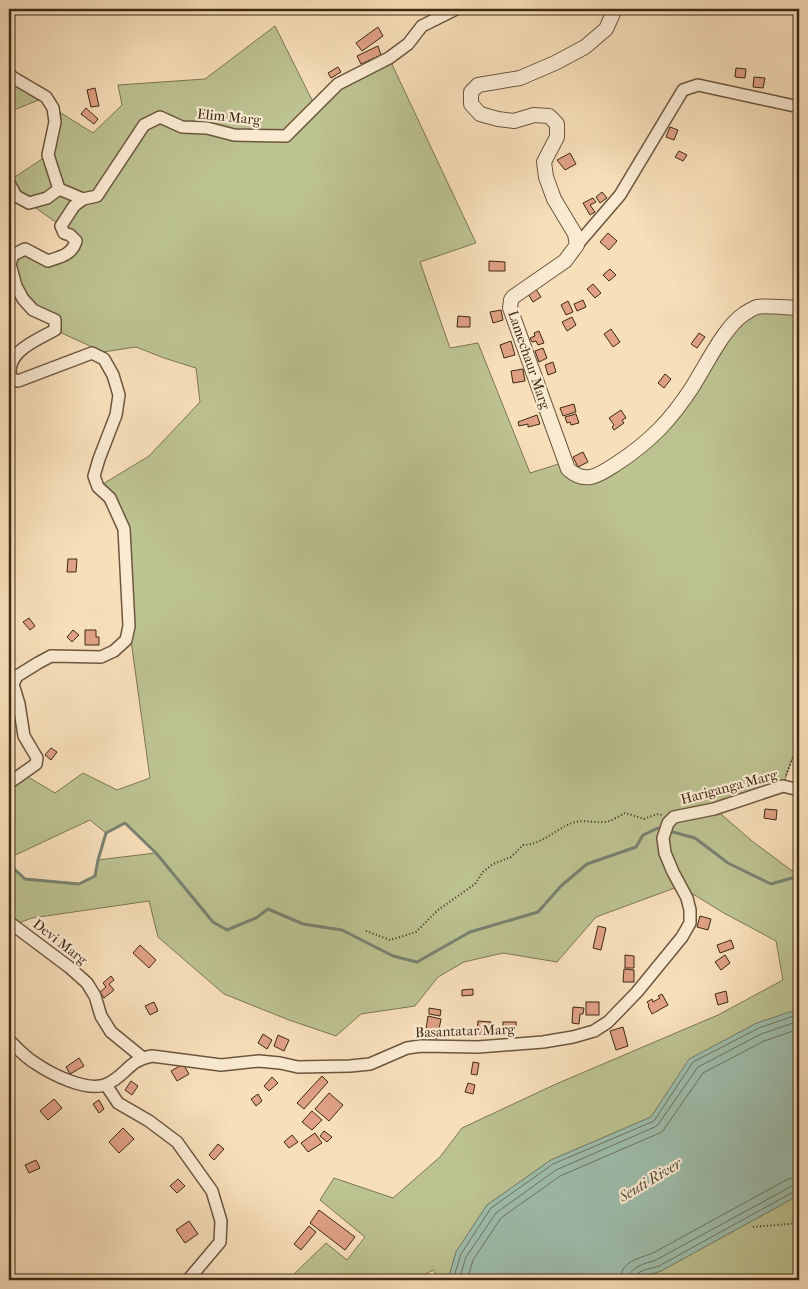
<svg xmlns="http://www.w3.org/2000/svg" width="808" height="1289" font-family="'IM FELL French Canon',serif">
<rect width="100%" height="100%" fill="#f7dfba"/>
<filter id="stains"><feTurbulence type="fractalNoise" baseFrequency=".004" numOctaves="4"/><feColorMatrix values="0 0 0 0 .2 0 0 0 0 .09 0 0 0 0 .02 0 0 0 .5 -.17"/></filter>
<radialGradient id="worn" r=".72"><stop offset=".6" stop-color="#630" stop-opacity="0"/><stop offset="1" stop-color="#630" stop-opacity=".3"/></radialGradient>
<g fill="#bcc290" stroke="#7d7652">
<path d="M275,26L315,106L336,87L389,58L476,243L420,262L450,348L478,343L530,473L565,462L582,478L656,435L742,315L799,308V743L790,764L783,786L715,809L752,841L799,876V1009L757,1023L690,1059L651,1117L551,1160L487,1205L456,1252L448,1280H439L433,1270L416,1280H288L326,1243L347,1260L365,1237L320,1200L334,1178L393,1198L440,1157L462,1128L556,1084L718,1015L783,980L776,941L722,912L680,886L596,917L557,962L503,953L464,962L438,977L415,1006L361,1014L336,1036L289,1020L224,994L158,937L149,901L32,918L13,925L9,922V864L25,879L79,884L95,876L98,860L155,853L125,823L106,833L90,820L9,858V769L23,774L55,793L83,773L117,790L150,778L129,626L124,529L98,487L149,456L200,402L196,368L164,358L136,347L103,352L55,330L54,320L33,310L10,264L25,249L48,261L74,249L61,226L29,203L9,181L48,155L53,108L93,133L122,105L118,85L205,79Z"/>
<path d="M9,73L46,97L14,110L9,106Z"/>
<path d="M799,1195V1280H632L661,1271Z"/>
</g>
<path fill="#9ebdac" stroke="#78826f" d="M799,1009V1195L661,1271L632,1280H448L456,1252L487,1205L551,1160L651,1117L689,1059L757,1023Z"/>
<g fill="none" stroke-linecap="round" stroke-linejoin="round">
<g stroke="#6e7360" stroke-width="1">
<path d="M453,1280L461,1254L491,1208L553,1164L654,1121L693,1062L759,1028L799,1014"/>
<path d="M459,1280L466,1257L496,1213L556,1170L657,1126L698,1067L761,1034L799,1021"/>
<path d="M467,1280L473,1260L501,1218L560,1176L662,1132L703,1073L764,1041L799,1029"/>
<path d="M620,1280C621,1261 638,1259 653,1253L788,1179L799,1177"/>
<path d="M628,1280C629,1266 645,1264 656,1260L792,1186L799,1184"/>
<path d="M634,1280C635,1270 650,1269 659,1266L795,1191H799"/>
</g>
<path stroke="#78826f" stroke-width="3" d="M9,864L25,879L79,884L95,876L98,860L106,833L125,823L156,853L213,922L227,930L256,918L268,909L303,924L342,930L393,956L417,962L470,932L538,912L561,886L587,864L636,847L643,835L658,828L695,838L728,863L771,884L799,876"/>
</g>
<g fill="#dfa084" stroke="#3e2914">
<path d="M378,27L383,36L362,51L356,43Z"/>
<path d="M378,46L381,55L361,64L357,56Z"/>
<path d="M338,67L341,72L331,78L328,73Z"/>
<path d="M736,68L746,69L745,78L735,77Z"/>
<path d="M754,77L765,78L763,88L753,87Z"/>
<path d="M95,88L99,106L91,107L87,90Z"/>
<path d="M86,108L98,119L94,124L81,114Z"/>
<path d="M670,127L678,130L674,140L666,137Z"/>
<path d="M679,151L687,155L683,161L675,157Z"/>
<path d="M570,153L576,164L565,170L557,160Z"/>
<path d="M602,192L607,198L600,203L596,197Z"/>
<path d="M593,198L596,202L590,205L595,212L590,215L583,203Z"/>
<path d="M608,233L617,241L609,250L600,242Z"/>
<path d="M489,261L505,262V271H489Z"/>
<path d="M610,269L616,275L609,281L603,275Z"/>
<path d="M593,284L601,293L595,298L587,289Z"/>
<path d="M536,289L541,297L533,302L528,294Z"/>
<path d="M583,300L586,307L577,311L574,304Z"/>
<path d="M568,301L573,312L566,315L561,305Z"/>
<path d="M501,310L503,320L493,323L490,312Z"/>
<path d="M458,316L470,317V327H457Z"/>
<path d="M572,317L576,325L567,331L562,322Z"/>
<path d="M611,329L620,342L613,347L604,334Z"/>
<path d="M539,331L544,343L538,345L536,341L532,342L530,338L535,336L534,333Z"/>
<path d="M699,333L705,337L697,348L691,344Z"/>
<path d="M511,341L515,355L504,358L500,345Z"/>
<path d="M543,348L547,358L539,362L535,351Z"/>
<path d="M553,362L556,372L548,375L545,365Z"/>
<path d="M523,369L525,381L513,383L511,371Z"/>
<path d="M665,374L671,379L664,388L658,383Z"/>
<path d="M574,404L576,412L563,416L560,408Z"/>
<path d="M621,410L626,418L622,420L624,423L614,430L612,427L614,425L609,418Z"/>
<path d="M576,414L579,423L571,425L570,422L567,423L565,417Z"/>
<path d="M537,415L540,424L528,427V424L519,426L518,422Z"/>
<path d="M583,452L588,462L578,467L573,457Z"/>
<path d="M68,559H77L76,572H67Z"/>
<path d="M29,618L35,626L30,630L23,622Z"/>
<path d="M73,630L79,635L72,642L67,637Z"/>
<path d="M85,630H96V637H99V645H85Z"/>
<path d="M51,748L57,752L51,760L45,755Z"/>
<path d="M765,809L777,810L776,820L764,818Z"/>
<path d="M700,916L711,919L708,930L697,927Z"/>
<path d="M598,926L606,928L601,950L593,948Z"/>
<path d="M731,940L734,948L720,953L717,945Z"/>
<path d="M140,945L156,960L149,968L133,953Z"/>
<path d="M625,955L634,956V968H625Z"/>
<path d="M725,955L730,963L721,970L715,962Z"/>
<path d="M624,969L634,970V982H623Z"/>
<path d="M111,976L114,980L109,984L114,990L104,998L100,992L106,987L103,983Z"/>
<path d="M473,989V995L462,996V990Z"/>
<path d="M726,991L728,1002L718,1005L715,994Z"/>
<path d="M662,994L668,1005L652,1014L648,1006L649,1005L647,1002L652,999L653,1002L660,998L658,996Z"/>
<path d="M154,1002L158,1011L150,1015L145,1006Z"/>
<rect x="586" y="1002" width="13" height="13"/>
<path d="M573,1007L584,1008L583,1014H580L579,1024L572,1023Z"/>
<path d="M429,1008L441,1010L440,1016L429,1014Z"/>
<path d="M428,1016L441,1019L437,1039L425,1036Z"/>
<path d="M478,1021L491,1022L490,1035L477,1034Z"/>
<rect x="503" y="1022" width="13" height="7"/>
<path d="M623,1027L628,1046L616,1050L610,1031Z"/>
<path d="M263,1034L272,1040L267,1049L258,1043Z"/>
<path d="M278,1035L289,1040L284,1051L274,1046Z"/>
<path d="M79,1058L84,1066L70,1074L66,1067Z"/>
<path d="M473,1062L479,1063L477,1075L471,1074Z"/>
<path d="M183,1064L189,1074L177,1081L171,1071Z"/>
<path d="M322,1076L328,1082L304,1109L297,1103Z"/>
<path d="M272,1077L278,1083L269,1091L264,1086Z"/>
<path d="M131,1081L138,1086L132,1095L125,1090Z"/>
<path d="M468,1083L475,1085L473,1094L465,1092Z"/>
<path d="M329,1093L343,1105L329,1121L315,1109Z"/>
<path d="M258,1094L262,1101L256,1106L251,1099Z"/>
<path d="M54,1099L62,1108L48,1120L40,1111Z"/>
<path d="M99,1100L104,1109L99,1113L93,1104Z"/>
<path d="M312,1111L322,1120L312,1130L302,1122Z"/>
<path d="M123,1128L134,1139L119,1153L109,1142Z"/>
<path d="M324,1131L332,1137L327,1142L320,1136Z"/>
<path d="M315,1133L322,1143L308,1152L301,1143Z"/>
<path d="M292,1135L298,1142L289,1148L284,1142Z"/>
<path d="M218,1144L224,1149L214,1160L209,1155Z"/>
<path d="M36,1160L40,1168L29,1173L25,1165Z"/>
<path d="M178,1179L185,1186L177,1193L170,1186Z"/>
<path d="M319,1210L355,1237L345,1250L310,1223Z"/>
<path d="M189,1221L198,1234L185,1243L176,1230Z"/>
<path d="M309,1226L316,1232L301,1250L294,1244Z"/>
</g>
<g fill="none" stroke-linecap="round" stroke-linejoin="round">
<defs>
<g id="minor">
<path d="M9,73L12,77L46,97L53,108L55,122L48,155L59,189"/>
<path d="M9,183L16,196L29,203L47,198L59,189"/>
<path d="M59,189L83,199L97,196L144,125L160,117L182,127L207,128L234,135L286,136L338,84L389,58L408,44L422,26L456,9"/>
<path d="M577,245L620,195L683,90L698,85L799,107"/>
<path d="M13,684L17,676L38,663L51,656L101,657L114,651L126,640L129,626L124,529L110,498L98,487L94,476L99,459L116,415L119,395L113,375L104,359L92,353L18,381L11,378C4,352 37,340 55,330V320L33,310L23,299L16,286L10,264L13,255L25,249L48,261C60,257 72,255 76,241L70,235L64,233L61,226L74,206L83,199"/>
<path d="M9,783L36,764L37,758L24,736L19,704L13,684"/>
<path d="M9,922L69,967L87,983L95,996L101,1016L111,1032L143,1058"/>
<path d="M9,1040C17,1048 25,1057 35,1063C51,1074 88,1093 107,1084C126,1076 128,1060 152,1056L221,1065L259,1061L280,1063L298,1067L350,1066L370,1064L407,1048L421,1046L478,1047L543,1042L573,1037L594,1031L608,1022L637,992L682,937L690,923V910L687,898L673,872L665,853L663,838L668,823L674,817L714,809L783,786L799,790"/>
<path d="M106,1085L118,1103L149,1121L177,1142L212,1191L221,1221L220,1242L188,1280"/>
</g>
<path id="tertiary" d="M615,9L606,29L585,47L555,63L520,78L478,85L471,92V104L480,114L498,119L514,121L534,115L549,116L557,124V137L544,162L546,177L554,199L575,234L577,245L565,261L513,297L511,300L510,308L568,469C586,485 599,475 616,464C650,442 671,420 693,386C705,367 725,326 744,314C747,312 753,308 757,307C764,305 790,308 799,308"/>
</defs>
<use href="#minor" stroke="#6c563e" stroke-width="14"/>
<use href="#tertiary" stroke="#6c563e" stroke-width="16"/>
<g stroke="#3e2914" stroke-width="2" stroke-dasharray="1 2.5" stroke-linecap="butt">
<path d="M786,775L799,743"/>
<path d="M366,931L390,940L416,932L438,910L475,884L483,872L493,864L511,857L523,845C541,845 556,829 572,823C583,819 593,823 604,822C610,822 619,816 625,813L644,819L657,814L662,815"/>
<path d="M753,1227L799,1223"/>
</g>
<use href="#minor" stroke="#faead2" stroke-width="11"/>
<use href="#tertiary" stroke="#faead2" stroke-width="14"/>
</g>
<g text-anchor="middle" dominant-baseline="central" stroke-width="4.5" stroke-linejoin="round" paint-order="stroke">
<g font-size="14" fill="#3e2914" stroke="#faead2">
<text transform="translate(229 117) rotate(6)">Elim Marg</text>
<text transform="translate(529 360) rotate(71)">Lamechaur Marg</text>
<text transform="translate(729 787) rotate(-15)">Hariganga Marg</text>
<text transform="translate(60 942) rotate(38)">Devi Marg</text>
<text transform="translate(465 1031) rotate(-2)">Basantatar Marg</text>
</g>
<g font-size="15" font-style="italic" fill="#564e3a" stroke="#faead2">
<text transform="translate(650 1180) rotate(-31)">Seuti River</text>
</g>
</g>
<rect width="808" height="1289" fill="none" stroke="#f7dfba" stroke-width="30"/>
<rect x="10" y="10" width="788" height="1269" fill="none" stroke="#3e2914" stroke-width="2.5"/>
<rect x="15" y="15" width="778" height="1259" fill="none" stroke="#3e2914"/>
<rect width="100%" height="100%" filter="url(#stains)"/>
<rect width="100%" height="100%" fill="url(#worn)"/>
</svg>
